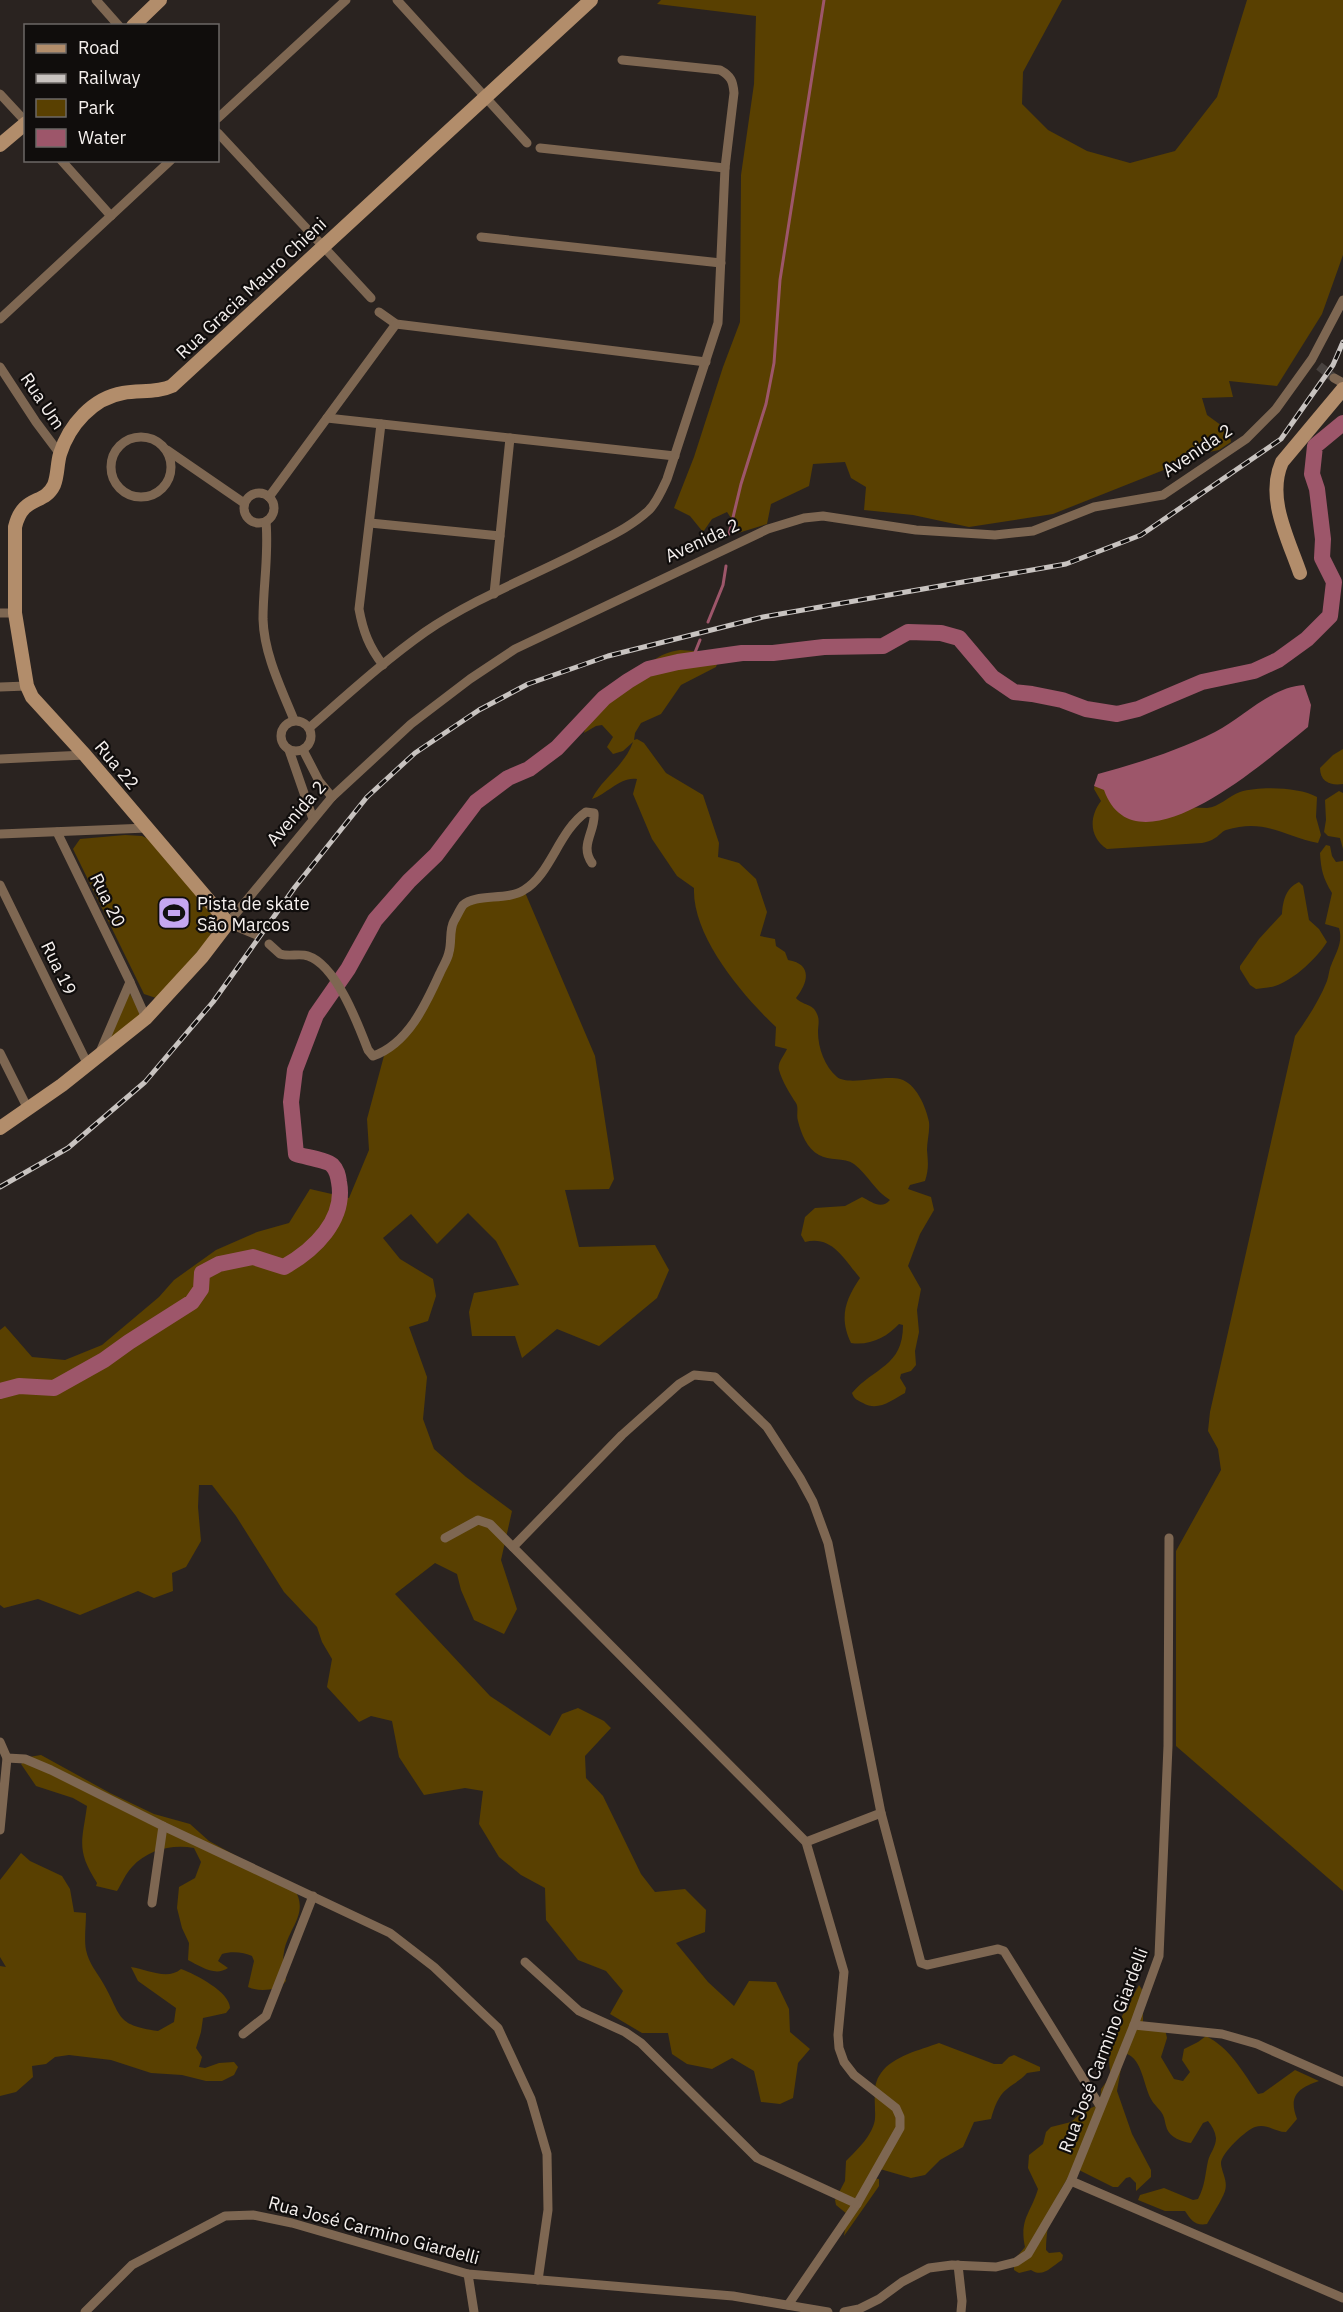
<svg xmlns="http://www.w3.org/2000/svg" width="1343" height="2312" font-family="'IBM Plex Sans',sans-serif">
<rect width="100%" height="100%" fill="#2a2320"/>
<g fill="#594001">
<path d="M661,0H1062L1023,72L1022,104L1048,130L1087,151L1130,163L1175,151L1217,97L1247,0H1343V255L1322,314L1277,386L1229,381L1233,397L1202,398L1207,415L1229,431L1231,442L1219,450L1209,452L1053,514L969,527L913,515L864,510L866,487L851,478L845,462L813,464L809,486L771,504L767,524L735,534L733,521L727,512L712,519L703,532L690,516L674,508L694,457L723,367L740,322L741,175L754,84L756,16L657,4Z"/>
<path d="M680,650L708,652L715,655L718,661L716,667L681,685L661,714L641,723L635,733L634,740L637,739L644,743L666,773L703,795L719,843L718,857L739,863L756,879L767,912L760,936L775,939L776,946L785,952L788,960C813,964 808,983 796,998C803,1006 813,1003 817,1014C820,1020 818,1025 818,1032C818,1048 825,1067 837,1077C848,1086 883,1075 900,1079C916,1083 926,1107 929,1122C930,1131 927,1141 927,1150C928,1162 929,1169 925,1181L910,1185L908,1189L931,1197L934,1210L920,1234L908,1266L921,1289L917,1310L919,1332L915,1351L916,1365L911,1371L901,1374L900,1378L906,1388L905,1393C892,1400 878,1412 863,1403C857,1400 854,1399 852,1393C874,1367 903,1367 903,1325L899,1324C887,1337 870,1346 851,1343C839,1318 845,1300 860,1278C844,1259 832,1235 805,1242L801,1235L805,1217L815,1208L845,1206L862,1197C872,1202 881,1210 890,1200C875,1191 868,1175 854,1164C844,1157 829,1161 819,1155C807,1149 801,1133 798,1121C796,1115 799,1108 796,1103C790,1094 782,1081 779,1070C777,1063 784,1056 787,1049L775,1046L776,1027C742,995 692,936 694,888L677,876L652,839L633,794L637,779C621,776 607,794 592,799C602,778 624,767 633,742L623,751L613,754L607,747L613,737L602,725L596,726L584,733C595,696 607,690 638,671C656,660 657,654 680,650Z"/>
<path d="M1343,749V784C1331,786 1320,782 1320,768L1333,755Z"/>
<path d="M1095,784C1131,794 1169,808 1207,808C1219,807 1229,796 1240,792C1260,786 1299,787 1317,797L1316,817L1321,835L1318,843C1283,836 1265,818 1226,830C1221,832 1219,836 1215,838C1211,841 1206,842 1202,843L1107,849C1089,837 1089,817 1101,801L1094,789Z"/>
<path d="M1339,791L1343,793V849L1340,838L1328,836L1324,832L1326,820L1325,800Z"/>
<path d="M125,835L142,836L151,840L211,912C213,922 213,930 208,939L164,992L156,998L144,994L73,849L80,839Z"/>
<path d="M1326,845L1330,846L1332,856L1336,862L1343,861V1891L1176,1746V1551L1221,1470L1218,1449L1208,1431L1210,1412L1295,1036C1307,1019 1319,1001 1327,981C1329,975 1329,969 1332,963C1337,951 1343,941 1339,928L1325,924L1332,893C1323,878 1321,870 1320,853Z"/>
<path d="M1299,882L1303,886L1309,920L1319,929L1327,942C1317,958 1294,980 1275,986C1269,988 1262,988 1256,989L1250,985L1240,969V966L1259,939L1282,914C1283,900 1286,888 1299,882Z"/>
<path d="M524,890L595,1056L614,1179L609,1189L565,1190L579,1247L655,1245L669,1270L657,1298L599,1346L557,1329L522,1358L515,1336H472L469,1312L474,1293L519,1285L496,1241L468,1213L437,1244L411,1214L383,1238L400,1259L433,1279L436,1296L428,1321L409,1327L427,1377L423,1419L434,1449L466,1477L512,1511L501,1560L517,1609L504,1634L474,1620L461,1590L457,1574L435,1563L395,1594L490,1696L550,1736L562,1714L578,1708L604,1721L611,1728L585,1756L586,1778L603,1796L641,1874L655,1892L685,1889L706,1910L705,1932L676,1943L708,1982L734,2006L749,1981L776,1982L789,2009L790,2032L810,2049L798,2063L793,2098L780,2104L761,2102L754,2071L732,2058L712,2069L687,2064L672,2054L668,2033H642L610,2014L623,1991L606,1971L578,1960L546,1920L545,1888L521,1875L499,1857L479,1824L483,1791L465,1788L424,1795L399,1757L392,1721L371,1716L359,1722L327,1687L332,1659L322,1642L317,1627L284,1592L236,1516L212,1485H199L198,1507L201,1541L186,1567L172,1573L173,1591L154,1598L138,1591L80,1615L38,1599L4,1608L0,1605V1330L5,1326L32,1357L65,1360L102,1345L159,1297L174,1280L216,1250L257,1232L289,1223L310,1189L349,1198L369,1150L367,1119L385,1052L405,1033L449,952L452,924L464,904Z"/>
<path d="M129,992L141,1014L107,1044Z"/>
<path d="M41,1755L110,1793L154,1814L190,1824L209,1841L293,1887C311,1913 288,1927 284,1952C282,1960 285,1972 286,1981C278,1991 259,1992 248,1987L254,1961L252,1956C244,1952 231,1951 222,1954L218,1961L228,1968C215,1977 200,1966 188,1960L189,1943L182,1928L177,1908L179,1887L195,1878L201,1862L194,1848C173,1844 148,1849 132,1867C126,1873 122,1883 117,1891L96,1886L97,1883C76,1850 82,1842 87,1806L73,1798L36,1786L21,1764L29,1757Z"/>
<path d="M21,1853L30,1861L62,1876L70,1889L74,1912L86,1913C86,1925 84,1939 86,1950C89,1964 97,1972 103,1983C122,2015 114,2025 158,2031L174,2022L176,2008L138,1981L131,1967C147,1969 167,1981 181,1969C195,1974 230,1992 230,2008L226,2013L203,2018L201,2032L196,2048L202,2057L199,2067L205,2068L219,2063L234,2062L238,2067L234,2075L222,2081H206L182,2075L151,2073L111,2060L69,2055L55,2057L46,2064L32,2066L33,2077L16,2092L0,2096V1966L6,1967L0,1957V1880Z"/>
<path d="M1139,1985L1143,1991V2026L1165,2029L1167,2038L1161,2057L1174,2079L1183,2081L1190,2072L1182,2060L1184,2049L1198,2042L1206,2036C1230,2048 1243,2072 1258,2094L1263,2093L1295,2070L1319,2081C1298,2088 1288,2096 1297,2119L1286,2132C1275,2132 1267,2123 1255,2127C1246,2130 1220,2154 1221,2164C1222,2173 1228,2181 1225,2191C1221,2202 1213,2213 1207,2224C1195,2226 1191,2220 1185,2211H1165L1138,2200L1140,2195L1164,2188L1193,2200L1198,2199C1205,2186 1205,2175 1208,2161C1210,2153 1216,2147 1216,2138C1215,2131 1212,2126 1208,2121L1203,2123L1191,2143C1182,2142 1170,2137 1167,2129C1165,2124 1165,2119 1163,2115C1160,2109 1154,2105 1151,2099C1144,2087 1142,2059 1127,2054L1123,2057L1117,2091L1132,2134L1151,2170V2177L1136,2191V2183L1130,2177L1126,2178L1118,2187H1113L1075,2168C1054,2196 1047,2216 1046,2250L1049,2253L1060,2252L1063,2255L1062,2260C1051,2267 1043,2278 1031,2270L1019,2273L1014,2270V2260L1025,2247C1019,2219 1031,2213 1038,2189L1028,2168L1029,2155L1043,2144L1046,2132L1051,2127L1071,2122L1082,2112L1100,2104L1101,2089L1111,2076C1103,2043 1124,2013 1139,1985Z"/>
<path d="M939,2043L994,2064H1002L1009,2057L1014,2055L1040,2067V2071L1027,2073C1021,2080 1014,2083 1007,2089C998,2096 994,2108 991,2119L974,2122L963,2147L940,2160L925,2175L911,2178L880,2169L871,2178L879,2179V2186L844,2236L847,2214L836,2205L835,2200L845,2181L846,2161C857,2150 873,2135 875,2119C876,2103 871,2086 881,2073C893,2056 920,2050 939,2043Z"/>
</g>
<path fill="#9d566a" d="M1304,685L1311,705L1308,727C1270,757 1136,879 1104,790L1094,786L1098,774C1138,763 1177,751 1215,732C1244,717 1271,687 1304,685Z"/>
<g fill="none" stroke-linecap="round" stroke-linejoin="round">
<g stroke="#9d566a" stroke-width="3">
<path d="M729,534L741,484L766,404L774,363L780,280L824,0"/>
<path d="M708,622L723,585L726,566"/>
<path d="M692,660L700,640"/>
</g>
<path stroke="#9d566a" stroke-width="16" d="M0,1391L19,1386L54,1388L104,1360L129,1342L192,1302L201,1289L202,1273L219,1264L253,1257L284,1267C314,1250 346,1220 339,1182C338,1175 337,1170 332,1165C327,1160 305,1157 296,1154L291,1102L295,1070L316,1015L348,969L375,920L409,881L436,855L476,802L508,778L529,769L557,748L604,698L628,681L648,669L678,662L742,653H773L824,647L883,646L908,632L941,633L959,638L992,677L1014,692L1032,694L1062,700L1086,709L1117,714L1138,709L1202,682L1254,671L1278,660L1307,639L1330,616L1334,582L1322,558L1323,539L1317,489L1312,474L1315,446L1343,423"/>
<path stroke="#48423f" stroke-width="9" stroke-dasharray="9 4.5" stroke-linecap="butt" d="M1319,366L1334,378"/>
<g stroke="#7e6752" stroke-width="9">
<path d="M96,0L119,26"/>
<path d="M397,0L527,143"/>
<path d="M0,94L26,122"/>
<path d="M218,118L346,0"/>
<path d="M218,133L371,298"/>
<path d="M540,148L725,168"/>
<path d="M61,160L111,216"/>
<path d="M481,237L721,263"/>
<path d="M379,312L396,324L706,362"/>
<path d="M0,319L171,160"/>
<path d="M0,367L36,422L60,454"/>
<path d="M1334,378L1343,383"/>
<path d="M327,418L675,456"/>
<path d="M381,424L359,609C363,631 369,647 383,665"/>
<circle cx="141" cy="467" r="30"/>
<path d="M167,450L244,503"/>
<circle cx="259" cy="508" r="15"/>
<path d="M269,497L396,324"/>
<path d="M266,522C269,555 263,586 263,619C264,654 281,688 294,720"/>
<path d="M370,523L500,536"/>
<path d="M494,594L510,438"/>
<path d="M0,613H15"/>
<path d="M0,687L27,686"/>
<circle cx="296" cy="736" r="15"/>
<path d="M309,728C347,695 384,661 425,632C475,598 533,576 587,548C608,537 631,527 649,510C657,502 662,490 667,479L718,323L725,168L734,93C733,81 731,76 720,70L622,60"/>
<path d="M289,750L313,819"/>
<path d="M303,750L319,781L332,797"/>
<path d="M0,759L85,755"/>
<path d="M57,832L130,982"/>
<path d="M0,834L147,828"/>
<path d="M0,885L88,1065"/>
<path d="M257,935L228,923L332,797L411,724L470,679L515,649L768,529L804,518L823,516L916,530L995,535L1033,531L1094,507L1163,495L1246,439L1276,409L1312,359L1343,300"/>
<path d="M269,944L280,954C289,957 300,953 308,956C336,965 358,1024 368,1050L373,1056C408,1044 426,1004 440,973C443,966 448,959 449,952C452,942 449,930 454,921C457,916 460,909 463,905C476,893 507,901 524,890C551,874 558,832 586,812L594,813C596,831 579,845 592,863"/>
<path d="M100,1052L130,982L146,1018"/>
<path d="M0,1053L28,1109"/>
<path d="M445,1538L478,1520L490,1524L806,1842L844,1972L838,2035L839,2048L844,2062L854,2075L896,2108L900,2117V2128L857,2204L788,2305"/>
<path d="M513,1547L622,1435L679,1384L694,1375L715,1377L767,1427L800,1478L813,1502L828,1543L881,1813L806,1842"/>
<path d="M0,1742L7,1758L0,1830"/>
<path d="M7,1758L25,1759L51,1770L163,1826L152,1903"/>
<path d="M881,1813L921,1963L927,1965L998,1949L1004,1951L1100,2106"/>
<path d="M163,1826L390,1933L434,1967L498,2028L531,2099L547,2154L548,2210L538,2280"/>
<path d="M525,1962L579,2011L625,2032L641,2043L757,2158L857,2204"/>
<path d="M1134,2025L1222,2034L1257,2044L1343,2082"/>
<path d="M243,2034L266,2016L313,1896"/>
<path d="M1071,2181L1343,2298"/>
<path d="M958,2265L962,2301L961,2312"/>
<path d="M468,2274L474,2312"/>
<path d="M85,2312L132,2265L225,2216L253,2215L292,2223L468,2274L733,2296L828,2312"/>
<path d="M844,2312L859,2309L879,2299L902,2282L929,2268L952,2265L996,2267L1016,2262L1028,2254L1071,2181L1134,2025L1159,1956L1168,1746L1169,1538"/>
</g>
<g stroke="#b28d6b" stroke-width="14">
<path d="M133,26L160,0"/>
<path d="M0,145L26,123"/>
<path d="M1300,573C1288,538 1266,498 1282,462L1343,389"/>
<path d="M0,1128L62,1085L146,1018L202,957L228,923L85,755L32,697L27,686L15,613V527C23,494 44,506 54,485C58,475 57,464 60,454C69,425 93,398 123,393C140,390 157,393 172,386L591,0"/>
</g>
<defs>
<path id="rail" d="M0,1187L68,1148L145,1082L213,1002L295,887L367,797L415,753L479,710L528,684L608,656L763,617L1066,564L1141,535L1281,439L1333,365L1343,342"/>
</defs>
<use href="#rail" stroke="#c8c3c0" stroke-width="5"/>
<use href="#rail" stroke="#100d0c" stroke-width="3" stroke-dasharray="9" stroke-linecap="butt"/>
</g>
<defs>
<symbol id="stadium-square" viewBox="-11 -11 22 22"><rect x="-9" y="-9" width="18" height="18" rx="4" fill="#c5a7f1" stroke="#100d0c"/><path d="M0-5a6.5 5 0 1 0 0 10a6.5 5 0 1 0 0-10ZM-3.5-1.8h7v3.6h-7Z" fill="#111"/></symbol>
</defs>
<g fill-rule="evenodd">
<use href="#stadium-square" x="155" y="894" width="38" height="38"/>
</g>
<g text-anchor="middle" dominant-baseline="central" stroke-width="4.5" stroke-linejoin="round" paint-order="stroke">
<g font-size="18" fill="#f5f0ee" stroke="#100d0c">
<text transform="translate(251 288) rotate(-43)">Rua Gracia Mauro Chieni</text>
<text transform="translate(43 401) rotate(56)">Rua Um</text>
<text transform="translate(1197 450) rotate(-34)">Avenida 2</text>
<text transform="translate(702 540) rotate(-25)">Avenida 2</text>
<text transform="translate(117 765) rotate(50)">Rua 22</text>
<text transform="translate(296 813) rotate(-49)">Avenida 2</text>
<text transform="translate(108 900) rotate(64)">Rua 20</text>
<text transform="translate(59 968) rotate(64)">Rua 19</text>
<text transform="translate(1103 2050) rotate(-69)">Rua José Carmino Giardelli</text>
<text transform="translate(374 2230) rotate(15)">Rua José Carmino Giardelli</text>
</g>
<g font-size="18" fill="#f5f0ee" stroke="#100d0c" text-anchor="start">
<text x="197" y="903">Pista de skate<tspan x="197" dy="21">São Marcos</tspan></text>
</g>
</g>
<rect x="24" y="24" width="195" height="138" fill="#100d0c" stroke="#6c6866" stroke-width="1.5"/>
<rect x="36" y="44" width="30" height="9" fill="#b28d6b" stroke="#6c6866" stroke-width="1.5"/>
<text x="78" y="54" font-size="18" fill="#f5f0ee">Road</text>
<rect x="36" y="74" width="30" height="9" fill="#c8c3c0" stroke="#6c6866" stroke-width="1.5"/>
<text x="78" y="84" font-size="18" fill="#f5f0ee">Railway</text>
<rect x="36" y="99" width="30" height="18" fill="#594001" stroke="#6c6866" stroke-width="1.5"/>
<text x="78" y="114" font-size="18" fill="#f5f0ee">Park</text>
<rect x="36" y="129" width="30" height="18" fill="#9d566a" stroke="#6c6866" stroke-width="1.5"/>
<text x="78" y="144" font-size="18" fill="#f5f0ee">Water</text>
</svg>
